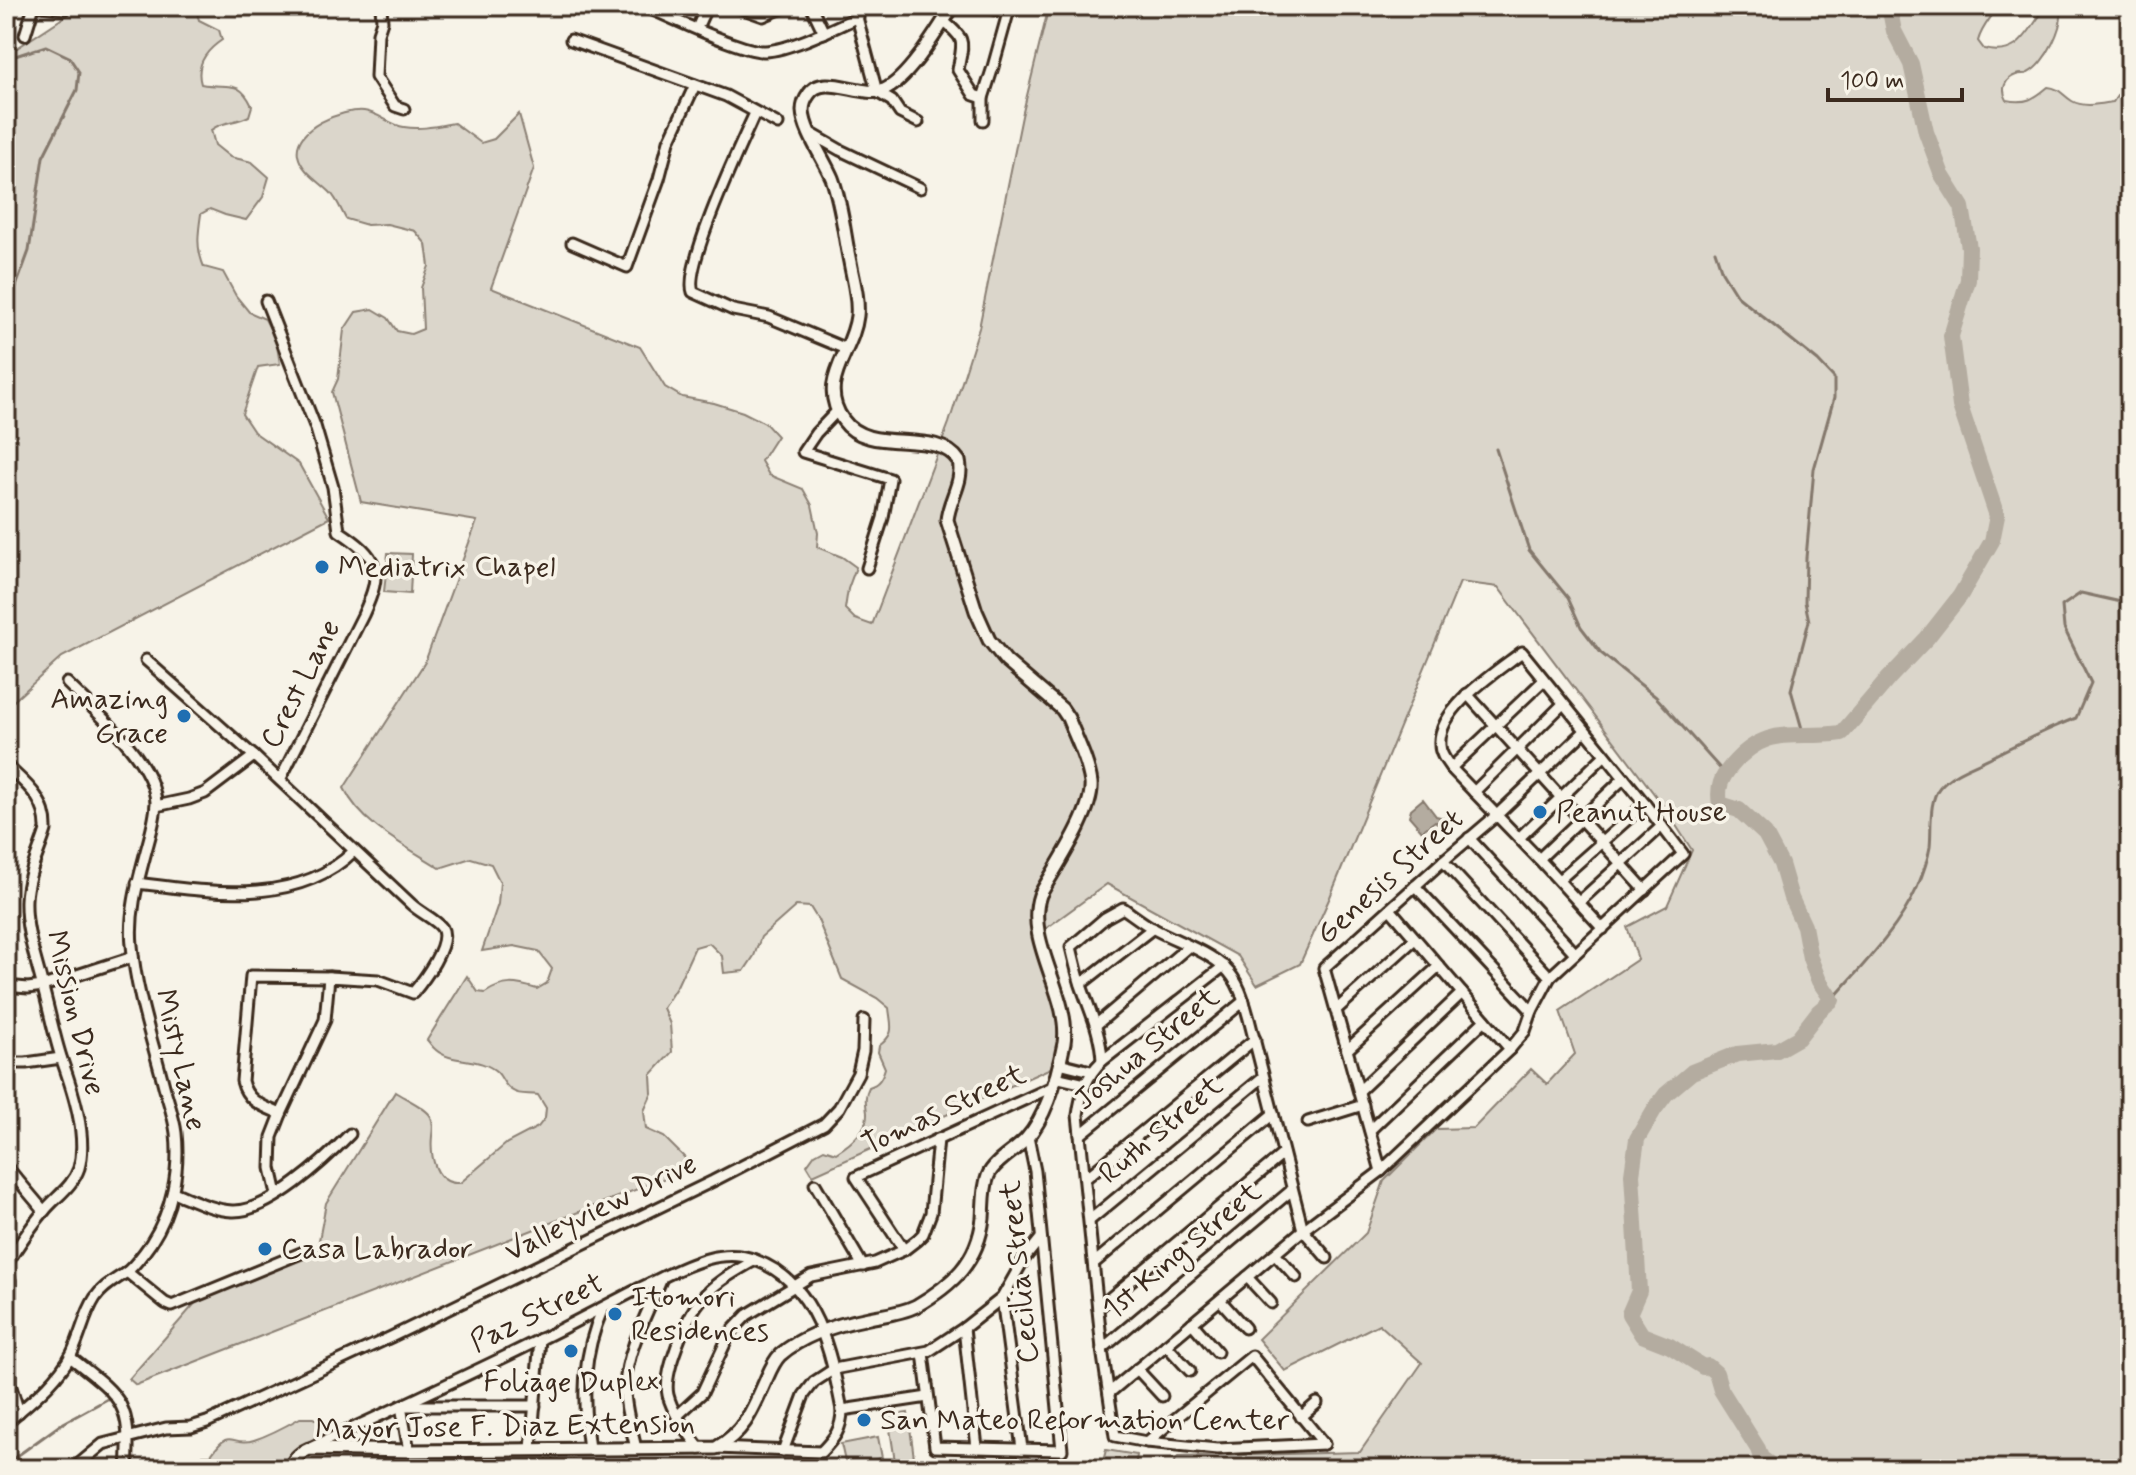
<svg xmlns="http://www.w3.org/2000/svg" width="2136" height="1475" font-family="Mynerve,sans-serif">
<rect width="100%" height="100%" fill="#f7f3e8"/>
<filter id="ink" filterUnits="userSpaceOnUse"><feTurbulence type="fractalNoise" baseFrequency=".0125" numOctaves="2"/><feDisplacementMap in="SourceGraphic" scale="16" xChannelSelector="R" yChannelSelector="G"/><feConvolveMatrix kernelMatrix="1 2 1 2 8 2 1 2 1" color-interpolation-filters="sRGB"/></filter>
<g filter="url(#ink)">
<g fill="#dbd6cb" stroke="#8b8074" stroke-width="2">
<path d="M81,6H195L199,20L219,30L222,40C207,50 195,64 201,84C227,89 239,78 252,106L249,116C236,123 222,121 211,130L215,145L230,157L252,162L269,177L263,197L246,220L225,215L210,209L201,214C198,234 196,248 204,267L223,272L236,296L249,312L265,319L276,340L280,364L258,367L242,414L254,432L299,464L329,518L62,657L6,708V50L17,48Z"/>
<path d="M1049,6H1998C1991,19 1982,26 1978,41L1984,49C2021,58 2027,30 2047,6H2060C2066,24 2045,65 2028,73C2025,75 2020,73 2016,75C2004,79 2001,90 2007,100C2026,104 2034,99 2048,87C2060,88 2062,95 2072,101C2084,108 2100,104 2113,102L2125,84L2130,81V1469H1169L1178,1457L1360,1452L1422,1363L1379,1324L1285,1371L1258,1339L1366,1233L1384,1181L1436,1129L1474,1128L1531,1069L1547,1084L1575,1054L1560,1011L1638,959L1627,927L1667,906L1692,850L1664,807L1498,587L1460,582L1330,897L1300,964L1257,985L1238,956L1107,884L1045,929L1035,931L1061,1034L1053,1067L813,1175L807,1165L815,1154L824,1149L836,1153C849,1145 868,1131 867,1113C866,1103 864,1097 869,1087C879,1084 882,1078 885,1068L878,1052L879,1046C896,1033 891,1027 889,1008L877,998L842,979L818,920L810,907L796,906L761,937L754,956L744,971L724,973L722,956L709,943L695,947L677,986L663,1008L670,1024L672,1052L651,1075L652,1093L644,1111L646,1129L664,1137L694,1167L136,1385L129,1379L197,1301L317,1251L326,1203L395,1092C404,1098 427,1108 431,1117C434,1123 433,1129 432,1136C430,1156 435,1185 460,1183L507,1143L538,1127L545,1118L546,1108L538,1095C530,1093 520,1096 513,1091C504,1087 503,1078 497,1072C480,1056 452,1064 436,1050C432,1047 430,1043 427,1040L467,976L478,992L485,993C504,980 516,983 537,989L547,983L552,969L538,951L514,946L482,951L498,904L500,882L491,864L471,858L440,868C406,846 362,826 344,788L425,662L477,521L361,502L332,392L338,379L344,330L356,312L373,309L388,318L397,331L411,334L423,329L421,288L429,266L426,244L415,231L387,224L367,225L346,219C341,210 337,199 330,192C319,181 301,171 298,155C293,128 342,109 364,111C377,112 390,125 404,127C421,130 437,126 454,123L481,143L494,139L519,114L534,168L491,288L640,347L665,387L682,397L714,403L743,412L765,423L777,436L761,461L769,475L803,489L812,505L818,533L817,547L842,557L856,567L848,589L845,609L855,619L872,625L949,423L979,328L1022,116Z"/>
<path d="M388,553L412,554L410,594L384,592Z"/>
<path d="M908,1413L915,1465L896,1468L888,1416Z"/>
<path d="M300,1418H313L321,1422L323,1431L320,1435L294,1452L282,1469H203L199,1463L203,1455H211C232,1425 230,1448 254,1440C269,1435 286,1426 300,1418Z"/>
<path d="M878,1437L882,1458L846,1466L841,1444Z"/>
<path d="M1106,1450L1137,1455L1135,1469H1101Z"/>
</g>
<path fill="#b4aca0" stroke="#84786c" stroke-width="2" d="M1423,799L1436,816L1444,818L1449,824H1453L1452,831L1445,830L1435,821L1422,831L1409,816L1411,809Z"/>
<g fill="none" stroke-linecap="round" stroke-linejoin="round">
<g stroke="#84786c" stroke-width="3">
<path d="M6,59L46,46L69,57L79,72L77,90L43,157L29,251L6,314"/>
<path d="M1715,251L1722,272L1737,296L1818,361L1834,378V398L1814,469L1806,558L1805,602L1809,621L1791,690L1804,736"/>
<path d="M1496,449L1529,550L1568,598L1581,627L1601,653L1656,697L1725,774"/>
<path d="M1832,1000C1862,966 1898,930 1917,888C1922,876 1928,859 1930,847C1932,829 1928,801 1940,787C1954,771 1975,766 1993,756C2021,742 2047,729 2076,718L2091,683L2064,628L2062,606L2081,593L2130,604"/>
<path d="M6,1464L60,1425L111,1397"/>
</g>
<path stroke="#b4aca0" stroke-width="16" d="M1770,1469L1771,1465L1761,1458L1758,1449L1721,1390L1716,1373L1708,1366L1703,1367L1670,1346L1642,1335L1629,1314L1639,1291L1632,1174L1637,1139L1654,1110L1666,1094L1692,1072L1737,1054L1777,1050L1798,1038L1819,1011L1832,1000L1819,981L1810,958L1804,926L1791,898L1781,864L1765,834L1739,810L1720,804C1717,787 1721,778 1732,765C1768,723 1794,740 1842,733L1889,678L1927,638L1960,596L1992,541L1997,516L1960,406L1951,336L1968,280L1969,248L1962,207L1942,175L1926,132L1911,64L1894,31L1889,6"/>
<defs>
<g id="minor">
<path d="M41,6L65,9L68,6"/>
<path d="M381,6L382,21L378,33L376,77L395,106L404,109"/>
<path d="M644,6C667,16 744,53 765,51C790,50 834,28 858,17"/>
<path d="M735,6L763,16L787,6"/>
<path d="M811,6L824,33"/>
<path d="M854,6L877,92L892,101L900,113L918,122"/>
<path d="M984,6L1008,13"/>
<path d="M943,21C967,40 963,41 958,70L974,95L983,98"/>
<path d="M697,28L707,6"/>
<path d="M25,35L34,6"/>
<path d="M571,40L726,96L778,124"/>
<path d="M755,113C741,144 683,266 693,292L733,310L769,317L846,349"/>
<path d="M983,120V98L993,67L1010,6"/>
<path d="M812,134L840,150L920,188"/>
<path d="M572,243L627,267L659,179L669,141L695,85"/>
<path d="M266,301L315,426L333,487L339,531C379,557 384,570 363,615L280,780"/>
<path d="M837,411L816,433L803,452L890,479L883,518L867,568"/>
<path d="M146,660L254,756L411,904C419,912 437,920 442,928C451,944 423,981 413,993L378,980L329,977L325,1020L281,1114L272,1137L271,1168L277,1194"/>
<path d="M1467,694L1645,890"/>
<path d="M6,765C26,784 47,799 46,830C39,853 27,875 26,900C25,929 35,956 42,984C49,1009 54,1036 62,1060C73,1091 88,1136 79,1168C73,1186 57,1196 45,1210C30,1227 18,1246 6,1265"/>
<path d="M1451,768L1544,680"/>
<path d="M1474,792L1563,704"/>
<path d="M156,806L189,799L205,793L254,756"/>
<path d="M1469,838L1575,953"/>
<path d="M1519,838L1605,755"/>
<path d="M1539,859L1624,778"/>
<path d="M1443,861L1550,977"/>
<path d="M1559,880L1645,804"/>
<path d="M137,883C210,892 297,907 354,851"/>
<path d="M1415,886L1532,1011"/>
<path d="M1579,902L1662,826"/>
<path d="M1390,909L1510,1049"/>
<path d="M1224,966L1102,1061C1086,1076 1081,1094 1078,1115L1102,1349L1115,1436L1147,1442L1217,1449L1324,1444"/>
<path d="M1081,984L1153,928"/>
<path d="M6,986L28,988L43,986L133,957"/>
<path d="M1336,1010L1415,939"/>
<path d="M1097,1024L1189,946"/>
<path d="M1347,1050L1439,966"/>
<path d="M1102,1061C1101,1033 1090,1011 1081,985C1077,973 1074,959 1071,947L1105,918L1123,908C1133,915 1143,923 1154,929C1176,941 1208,951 1225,968C1239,981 1244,1001 1249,1019L1303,1230L1327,1258"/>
<path d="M6,1063H26L61,1058"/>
<path d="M1059,1063L1091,1071"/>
<path d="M1055,1077L1085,1084"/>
<path d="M1359,1091L1462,993"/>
<path d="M281,1114C263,1106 247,1102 242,1081L251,976L329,977"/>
<path d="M1308,1122L1363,1105"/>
<path d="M1370,1130L1485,1020"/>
<path d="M1080,1135L1244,1001"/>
<path d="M6,1166L44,1211"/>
<path d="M1381,1171L1324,968L1443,861L1497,815L1585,731"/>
<path d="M1086,1178L1255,1039"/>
<path d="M815,1184L863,1266"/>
<path d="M173,1192C191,1199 212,1210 232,1211C269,1213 326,1159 350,1134"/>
<path d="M1090,1220L1263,1077"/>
<path d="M904,1250L856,1177L1052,1087"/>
<path d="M1275,1254L1296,1277"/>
<path d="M1094,1263L1273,1114"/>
<path d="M6,1271L10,1280V1384L19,1412"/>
<path d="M127,1272L165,1303L172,1306L306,1251"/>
<path d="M1247,1277L1271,1303"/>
<path d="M1002,1298L1022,1449"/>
<path d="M1220,1300L1245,1328"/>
<path d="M1098,1308L1283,1154"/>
<path d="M1192,1323L1217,1352"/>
<path d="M964,1328L977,1448"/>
<path d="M1166,1345L1190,1371"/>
<path d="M1102,1349L1292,1190"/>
<path d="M923,1353L935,1447L1062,1450L1035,1171L1028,1137"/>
<path d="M70,1357C121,1397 132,1402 127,1469"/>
<path d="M1137,1369L1162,1396"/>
<path d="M1109,1393L1303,1230L1381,1171L1510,1049L1525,1031L1532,1011L1550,977L1683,854L1645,804L1522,652C1496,672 1437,709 1440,745C1440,754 1446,761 1451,768L1539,859L1603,929"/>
<path d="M677,1416L702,1393L730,1333L747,1315L811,1276L875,1263L904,1250L917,1240L923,1234L931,1213L938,1139"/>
<path d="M1301,1417L1317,1403"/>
<path d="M6,1423C29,1403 58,1381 72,1353C81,1335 84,1315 95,1298C104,1285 116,1280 128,1271C137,1263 144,1253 151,1243C172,1211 180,1171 176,1133C174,1117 168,1101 164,1086C152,1039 136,993 132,945C129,914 137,885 145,855C149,839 156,819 156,802C153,759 96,712 67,683"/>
<path d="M1147,1442L1252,1356L1324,1444"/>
<path d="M312,1447C395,1409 478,1371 559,1330C586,1316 613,1302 640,1288C662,1278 684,1265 707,1259C722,1255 740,1254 755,1260C817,1282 831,1353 842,1410"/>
<path d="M716,1448L821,1452C834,1439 842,1429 842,1410L928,1397"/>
<path d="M531,1449L540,1339"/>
<path d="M589,1449C582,1400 582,1355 603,1308"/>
<path d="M636,1449C632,1429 624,1407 625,1386C627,1349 648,1312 662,1278"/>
<path d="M700,1449C688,1432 673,1415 668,1395C663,1373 686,1318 700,1301C713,1283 736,1271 755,1260"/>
<path d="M409,1451L401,1406H535"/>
<path d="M783,1451L804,1395L814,1382L834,1369L929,1351L964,1328L1002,1298L1024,1259L1041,1238"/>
<path d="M73,1469L103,1444L166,1428L191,1427L207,1422L391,1337L713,1181L824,1124L839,1108L858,1073L863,1051L864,1020"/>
</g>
<path id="tertiary" d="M291,1469C293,1458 300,1453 309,1449L409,1451L716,1448C745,1431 752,1411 765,1382C769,1373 773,1362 780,1355C804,1334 838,1324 869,1318C884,1315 902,1313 916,1306C952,1285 978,1262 983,1218C984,1205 983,1189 988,1176C994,1161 1016,1151 1027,1138C1048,1114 1058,1074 1064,1043C1071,996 1024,941 1040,895C1054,869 1094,812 1091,783C1088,761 1076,738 1068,718L1062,709L1006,661L989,640L976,611L947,520C949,499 964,482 959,461C936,426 869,457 843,420C816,382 853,353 857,316C859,298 853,279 850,262C844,234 842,205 832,178C824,159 804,131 803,111C803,105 806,98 809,94C823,72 862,98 884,90C908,80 939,28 953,6"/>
</defs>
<use href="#minor" stroke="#3b2a1e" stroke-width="15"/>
<use href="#tertiary" stroke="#3b2a1e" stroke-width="17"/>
<use href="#minor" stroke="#f7f3e8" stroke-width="9"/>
<use href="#tertiary" stroke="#f7f3e8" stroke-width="11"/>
</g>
</g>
<g fill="#1f6fb2" stroke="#f7f3e8" stroke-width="3">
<circle cx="322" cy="567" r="8"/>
<circle cx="184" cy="716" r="8"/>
<circle cx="1540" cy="812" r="8"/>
<circle cx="265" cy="1249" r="8"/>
<circle cx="615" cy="1314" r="8"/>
<circle cx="571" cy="1351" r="8"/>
<circle cx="864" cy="1420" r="8"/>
</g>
<g text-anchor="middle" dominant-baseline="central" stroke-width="7" stroke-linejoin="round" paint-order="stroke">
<g font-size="30" fill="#3b2a1e" stroke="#f7f3e8" text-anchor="start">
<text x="338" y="567">Mediatrix Chapel</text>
<text x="168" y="699" text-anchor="end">Amazing<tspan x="168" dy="34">Grace</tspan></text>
<text x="1556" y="812">Peanut House</text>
<text x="281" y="1249">Casa Labrador</text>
<text x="631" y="1297">Itomori<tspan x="631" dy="34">Residences</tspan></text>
<text x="571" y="1382" text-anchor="middle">Foliage Duplex</text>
<text x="880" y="1420">San Mateo Reformation Center</text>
</g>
<g font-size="30" fill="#3b2a1e" stroke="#f7f3e8">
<text transform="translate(301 684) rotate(-63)">Crest Lane</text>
<text transform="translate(1390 877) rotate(-42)">Genesis Street</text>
<text transform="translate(75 1013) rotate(76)">Mission Drive</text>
<text transform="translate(1147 1049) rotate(-39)">Joshua Street</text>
<text transform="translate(180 1060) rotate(77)">Misty Lane</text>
<text transform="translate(944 1110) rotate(-25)">Tomas Street</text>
<text transform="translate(1161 1130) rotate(-40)">Ruth Street</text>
<text transform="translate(601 1208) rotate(-26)">Valleyview Drive</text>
<text transform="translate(1182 1251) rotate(-40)">1st King Street</text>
<text transform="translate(1020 1272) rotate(-96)">Cecilia Street</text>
<text transform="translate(537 1313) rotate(-26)">Paz Street</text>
<text transform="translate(505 1427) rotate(-1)">Mayor Jose F. Diaz Extension</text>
</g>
</g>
<rect width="2136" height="1475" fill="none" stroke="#f7f3e8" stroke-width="32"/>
<rect x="16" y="16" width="2104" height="1443" fill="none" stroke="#3b2a1e" stroke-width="3" filter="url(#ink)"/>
<path d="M1828 88v12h134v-12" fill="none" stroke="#3b2a1e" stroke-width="4"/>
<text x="1840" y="88" font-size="24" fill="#3b2a1e" stroke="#f7f3e8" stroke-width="6" paint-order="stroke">100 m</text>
</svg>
